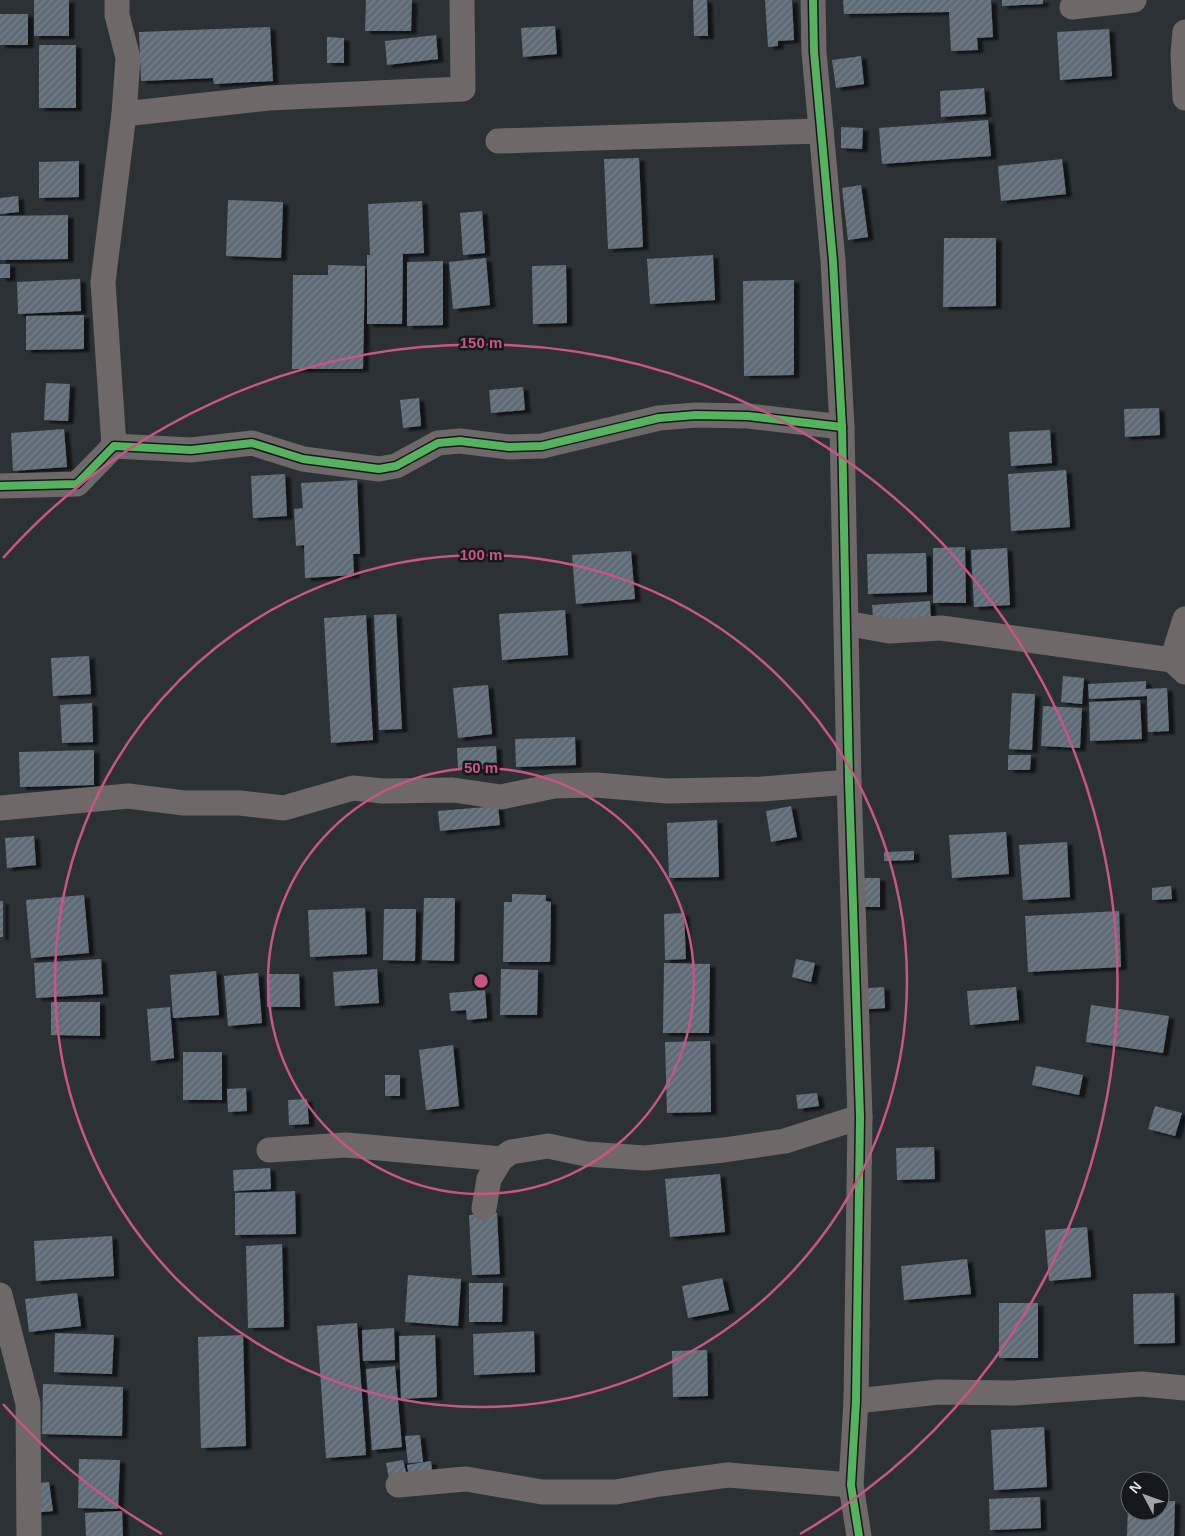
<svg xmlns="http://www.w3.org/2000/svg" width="1185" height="1536" font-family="Helvetica,sans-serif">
<defs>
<pattern id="building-hatch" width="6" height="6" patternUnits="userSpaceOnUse" patternTransform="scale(1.25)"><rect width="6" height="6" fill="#5f6b77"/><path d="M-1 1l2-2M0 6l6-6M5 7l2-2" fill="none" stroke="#76808a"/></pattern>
<filter id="shadow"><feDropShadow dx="5.5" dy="3" stdDeviation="1" flood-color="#0009"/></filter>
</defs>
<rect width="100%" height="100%" fill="#2c3136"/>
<g fill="url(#building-hatch)" filter="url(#shadow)">
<rect x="34" y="0" width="35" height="36"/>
<path d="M366,0H412L411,31H365Z"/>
<path d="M693,0H707L708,36H694Z"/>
<path d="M765,0H792L794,40L778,41V46L768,47Z"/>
<path d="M843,0H991L993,37L977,38L978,50L951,51L949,12L844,14Z"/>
<path d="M1002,0H1043V4L1002,6Z"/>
<rect x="0" y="14" width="28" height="31"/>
<path d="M555,26L557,54L523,57L521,28Z"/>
<path d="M270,27L273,81L214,84L213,78L141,81L139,32Z"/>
<path d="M1109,29L1112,76L1060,80L1057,32Z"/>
<path d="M436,35L438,59L387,65L385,41Z"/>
<path d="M327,37L344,38V63H327Z"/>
<rect x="39" y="45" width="37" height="63"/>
<path d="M861,56L864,84L836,88L832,60Z"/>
<path d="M984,88L986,114L941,117L940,91Z"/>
<path d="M988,120L991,156L882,164L879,128Z"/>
<path d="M841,127L863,128L862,149L841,148Z"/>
<path d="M639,158L643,247L608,249L604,159Z"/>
<path d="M1062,159L1066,194L1001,201L998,166Z"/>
<path d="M79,161V197L39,198V162Z"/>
<path d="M861,185L868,237L848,240L842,188Z"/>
<path d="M18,196L19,212L0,214V198Z"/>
<path d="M228,200L283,202L281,258L226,256Z"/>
<path d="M422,201L424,253L403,254L402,324H367V255H370L368,204Z"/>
<path d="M482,211L485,253L463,255L460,213Z"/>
<path d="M68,215V259L0,260V216Z"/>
<path d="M944,238H996V306L943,307Z"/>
<path d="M713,255L715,300L650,304L647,259Z"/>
<path d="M486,258L490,305L453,309L449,262Z"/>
<path d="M443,261V325L407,326V262Z"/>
<rect x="0" y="264" width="10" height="14"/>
<path d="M328,265L365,266L363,369H292L293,275H328Z"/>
<path d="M566,265L567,323L533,324L532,266Z"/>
<path d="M80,279L81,311L18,314L17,282Z"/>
<path d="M794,280V375L744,376L743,281Z"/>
<path d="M84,315V349L26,350V316Z"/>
<path d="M46,383L70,384L68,421L44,420Z"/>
<path d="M523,387L525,410L491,413L489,390Z"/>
<path d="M419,398L421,426L403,428L400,400Z"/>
<path d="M1159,408L1160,435L1125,437L1124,409Z"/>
<path d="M64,429L67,467L13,471L11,433Z"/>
<path d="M1050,430L1052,463L1011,466L1009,432Z"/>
<path d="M1066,470L1070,527L1011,531L1008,474Z"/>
<path d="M285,474L287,516L253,518L251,476Z"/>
<path d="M357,480L360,554H353L354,575L305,578L304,545L296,546L294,509L303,508L301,483Z"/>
<path d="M965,547L966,603H933V548Z"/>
<path d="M1007,548L1010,605L974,607L971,550Z"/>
<path d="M631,551L635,599L576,604L572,555Z"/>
<path d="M926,553L927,592L868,594L867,554Z"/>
<path d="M930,601L931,626L874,631L872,605Z"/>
<path d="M565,610L568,655L502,660L499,614Z"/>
<path d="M396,614L402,729L379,730L374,615Z"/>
<path d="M366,615L373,740L331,743L324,618Z"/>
<path d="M89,656L91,694L53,696L51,658Z"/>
<path d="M1063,676L1084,678L1082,704L1061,702Z"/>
<path d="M1146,681V689L1167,688L1169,731L1148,732L1147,696L1089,699L1088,684Z"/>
<path d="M488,685L492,734L458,738L453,688Z"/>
<path d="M1012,693L1035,694L1032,750L1009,749Z"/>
<path d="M1140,700L1142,739L1090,741L1089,702Z"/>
<path d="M92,703L93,742L62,743L60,705Z"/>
<path d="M1043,706L1082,708L1080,748L1041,746Z"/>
<path d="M575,737L576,765L516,767L515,739Z"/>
<path d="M496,746L497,768L458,770L457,748Z"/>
<path d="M94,750V785L20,787L19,752Z"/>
<path d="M1008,755H1031L1030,770H1008Z"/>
<path d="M498,806L500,825L440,831L438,811Z"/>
<path d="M791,806L797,837L771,842L766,811Z"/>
<path d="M717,820L719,877L669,878L667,823Z"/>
<path d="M1006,832L1009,874L952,878L949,835Z"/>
<path d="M34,836L36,865L7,868L5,838Z"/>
<path d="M1067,842L1070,897L1023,900L1019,845Z"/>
<path d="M914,851V860L884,861V852Z"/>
<rect x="858" y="878" width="22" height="29"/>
<path d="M1171,886L1172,899L1152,900V888Z"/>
<path d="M512,894L546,895V901L551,902L550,962H503L504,902H512Z"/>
<path d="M84,895L89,953L31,958L26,900Z"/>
<path d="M424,898H455L454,961L422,960Z"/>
<rect x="0" y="901" width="3" height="36"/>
<path d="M365,908L367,954L310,957L308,910Z"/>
<path d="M384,909H416L415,961L383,960Z"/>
<path d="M1119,911L1121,967L1028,972L1025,916Z"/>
<path d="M684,913L686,959L665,960L664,914Z"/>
<path d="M101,959L103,994L36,998L34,963Z"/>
<path d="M796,959L815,963L811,982L792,977Z"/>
<path d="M664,963L710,964L709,1033H663Z"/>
<path d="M377,969L379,1003L335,1006L333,972Z"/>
<path d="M501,969L538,970L537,1015H500Z"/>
<path d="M216,971L219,1015L173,1018L170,975Z"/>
<path d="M258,973L262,1023L228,1026L224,976Z"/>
<path d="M267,974H299L300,1007H267Z"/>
<path d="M884,987L885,1008L857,1010L855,989Z"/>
<path d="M1016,987L1019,1020L970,1025L967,991Z"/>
<path d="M485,990L487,1018L467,1020L466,1010L451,1011L449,993Z"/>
<path d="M51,1002H100V1036L51,1035Z"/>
<path d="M1091,1005L1169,1016L1163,1053L1086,1042Z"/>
<path d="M170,1007L174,1058L151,1061L147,1009Z"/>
<path d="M710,1041L711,1112L667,1113L665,1042Z"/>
<path d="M453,1045L459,1106L426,1110L419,1050Z"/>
<rect x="183" y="1052" width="39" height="48"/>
<path d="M1036,1066L1083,1075L1079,1095L1032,1085Z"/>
<rect x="385" y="1075" width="15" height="21"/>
<path d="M246,1088L247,1111L228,1112L227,1089Z"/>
<path d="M817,1093L819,1106L798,1109L796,1095Z"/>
<path d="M307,1099L309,1124L289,1125L288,1100Z"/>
<path d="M1155,1106L1182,1113L1175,1136L1148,1129Z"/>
<path d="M934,1147L935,1179L897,1180L896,1148Z"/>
<path d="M270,1168L271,1189L234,1191L233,1170Z"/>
<path d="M720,1174L725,1232L670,1237L665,1179Z"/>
<path d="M295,1191L296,1234L235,1235V1193Z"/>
<path d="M497,1213L500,1274L472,1275L469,1215Z"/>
<path d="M1087,1227L1091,1277L1049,1281L1045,1230Z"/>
<path d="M112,1236L114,1276L36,1281L34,1241Z"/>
<path d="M282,1244L284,1327L248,1328L246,1246Z"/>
<path d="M967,1259L971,1294L904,1300L901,1266Z"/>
<path d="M408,1275L461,1279L458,1326L405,1322Z"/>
<path d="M722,1278L729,1310L688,1318L682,1286Z"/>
<path d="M469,1283H503L502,1322H469Z"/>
<path d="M77,1293L81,1326L29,1332L25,1299Z"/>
<path d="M1174,1293L1175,1343L1134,1344L1133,1294Z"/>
<rect x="999" y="1303" width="39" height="55"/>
<path d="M357,1323L366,1455L326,1458L317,1326Z"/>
<path d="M394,1328L395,1360L363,1361L362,1330Z"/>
<path d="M534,1331L535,1372L474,1375L473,1334Z"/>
<path d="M55,1333L114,1335L112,1374L54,1372Z"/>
<path d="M243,1335L246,1446L201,1448L198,1337Z"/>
<path d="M435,1335L437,1397L401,1399L399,1336Z"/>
<path d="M707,1350L708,1396L673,1397L672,1351Z"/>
<path d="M395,1366L402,1447L372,1450L366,1369Z"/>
<path d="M43,1384L123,1387L122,1436L42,1434Z"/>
<path d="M1044,1427L1047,1487L994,1490L991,1430Z"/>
<path d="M420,1435L423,1462L408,1463L405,1436Z"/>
<path d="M79,1459L120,1460L118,1509L78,1508Z"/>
<path d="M403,1460L408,1480L390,1484L386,1463Z"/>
<path d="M431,1461L433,1479L410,1483L407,1465Z"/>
<path d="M49,1482L53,1511L33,1513L30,1484Z"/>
<path d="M1040,1497L1041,1528L990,1530L989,1499Z"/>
<path d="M1160,1501H1175L1174,1536H1127L1128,1506H1130V1511H1160Z"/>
<path d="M122,1511L123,1536H86L85,1513Z"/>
</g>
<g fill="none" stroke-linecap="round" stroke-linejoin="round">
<g stroke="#6f6869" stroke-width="25">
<path d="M813,0L814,52L833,261L842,427L849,782L860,1117L856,1401L851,1485L859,1536"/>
<path d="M1072,7L1134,0"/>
<path d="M1185,32L1183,54L1185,98"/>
<path d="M124,114L269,98L463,89L462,0"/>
<path d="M498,141L821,131"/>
<path d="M114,446L103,282L124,114L128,58L117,15V0"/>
<path d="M0,486L77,484L114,446L191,450L252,443L303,459L379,469L396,466L438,443L460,441L509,447L542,446L659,418L696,415L748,416L842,427"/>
<path d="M846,623L889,631L941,628L1172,660L1185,672"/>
<path d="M1172,660L1185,619"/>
<path d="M0,808L128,796L184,803H240L284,808L353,788L383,791L453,790L501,797L554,786L596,785L667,791L762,789L849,782"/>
<path d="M269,1150L346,1145L501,1159"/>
<path d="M484,1208L489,1179L501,1159L511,1152L548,1146L586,1154L645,1158L724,1150L785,1141L860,1117"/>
<path d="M0,1295L28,1404L29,1536"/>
<path d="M856,1401L939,1392L1014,1393L1142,1384L1185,1388"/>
<path d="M398,1485L466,1479L542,1492H616L660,1484L728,1475L851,1485"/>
</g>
<defs>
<g id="cycleway">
<path d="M813,0L814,52L833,261L842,427L849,782L860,1117L856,1401L851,1485L859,1536"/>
<path d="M0,486L77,484L114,446L191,450L252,443L303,459L379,469L396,466L438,443L460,441L509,447L542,446L659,418L696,415L748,416L842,427"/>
</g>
</defs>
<use href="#cycleway" stroke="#15181c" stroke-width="11"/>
<use href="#cycleway" stroke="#56b35d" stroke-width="8"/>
</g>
<g fill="none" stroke="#ca5585" stroke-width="2.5">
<circle cx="481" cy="981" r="213"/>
<circle cx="481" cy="981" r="426"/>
<path d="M162 1534A638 638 0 0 1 3 1404M3 558A638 638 0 1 1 800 1534"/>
</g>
<circle cx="481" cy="981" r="8" fill="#ca5585" stroke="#15181c" stroke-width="2.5"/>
<g font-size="15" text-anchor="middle" font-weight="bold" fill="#ca5585" stroke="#15181c" stroke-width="5" stroke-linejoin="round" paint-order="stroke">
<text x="481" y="348">150 m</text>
<text x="481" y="560">100 m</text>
<text x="481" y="773">50 m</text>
</g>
<g transform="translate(1145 1496) rotate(311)"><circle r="24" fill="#15181c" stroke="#65696d"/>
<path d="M0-4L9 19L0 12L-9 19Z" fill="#9fa4a9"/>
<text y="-8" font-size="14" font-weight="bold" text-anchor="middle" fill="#dde2e7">N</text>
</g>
</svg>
